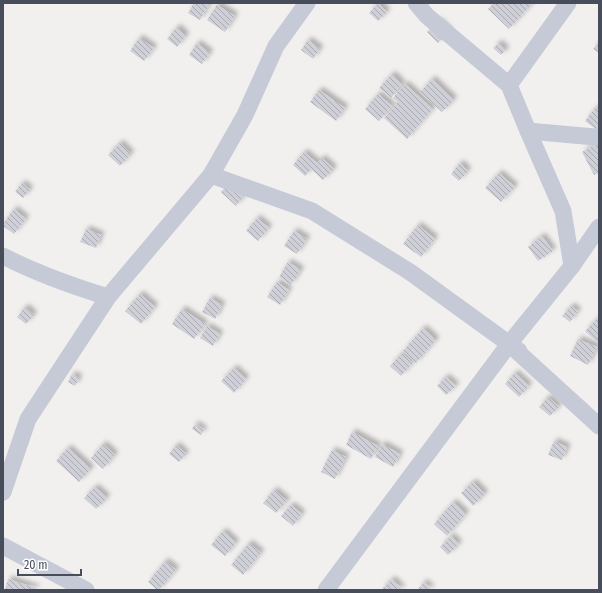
<svg xmlns="http://www.w3.org/2000/svg" width="602" height="593" font-family="'Fira Sans Condensed',sans-serif">
<defs>
<pattern id="building-back-hatch" width="6" height="6" patternUnits="userSpaceOnUse"><rect width="6" height="6" fill="#cfd0d7"/><path d="M-1 5l2 2M0 0l6 6M5-1l2 2" fill="none" stroke="#aaabb2"/></pattern>
<filter id="shadow"><feDropShadow dx="3.5" dy="-3.5" stdDeviation="2" flood-color="#0004"/></filter>
</defs>
<rect width="100%" height="100%" fill="#f2f0ef"/>
<g fill="url(#building-back-hatch)" filter="url(#shadow)">
<path d="M194,3H205L209,5L200,20L188,13Z"/>
<path d="M378,3L387,12L378,21L369,13Z"/>
<path d="M494,3H533L509,29L488,9Z"/>
<path d="M217,5L235,16L225,32L207,20Z"/>
<path d="M438,21L449,32L438,43L427,32Z"/>
<path d="M177,27L186,36L177,47L167,39Z"/>
<path d="M139,38L154,48L144,61L130,51Z"/>
<path d="M308,40L320,49L313,59L301,50Z"/>
<path d="M599,42V53L593,49Z"/>
<path d="M197,43L210,53L202,64L189,55Z"/>
<path d="M499,43L506,50L501,55L493,48Z"/>
<path d="M392,74L402,84L391,98L379,88Z"/>
<path d="M432,79L454,100L442,112L420,92Z"/>
<path d="M405,84L433,109L407,139L384,118L398,102L393,98Z"/>
<path d="M319,90L345,108L336,121L310,102Z"/>
<path d="M378,94L392,106L379,121L365,109Z"/>
<path d="M595,108L599,111V130L598,131L585,121Z"/>
<path d="M120,143L131,154L120,166L108,155Z"/>
<path d="M595,145L599,152V173L594,175L582,152Z"/>
<path d="M304,152L317,163L305,176L293,165Z"/>
<path d="M322,158L334,169L323,180L311,169Z"/>
<path d="M460,163L468,171L459,181L451,174Z"/>
<path d="M499,173L515,187L501,202L485,188Z"/>
<path d="M230,182L245,195L236,206L221,192Z"/>
<path d="M22,183L30,190L23,198L15,192Z"/>
<path d="M14,209L26,219L14,234L3,226V224Z"/>
<path d="M257,218L269,228L258,241L246,231Z"/>
<path d="M418,225L435,239L421,257L403,244Z"/>
<path d="M86,229L101,235L96,248L80,242Z"/>
<path d="M294,231L307,239L297,254L284,246Z"/>
<path d="M542,236L553,251L538,261L528,247Z"/>
<path d="M288,262L301,270L291,285L279,277Z"/>
<path d="M277,282L289,290L280,305L267,297Z"/>
<path d="M140,294L155,307L141,324L125,311Z"/>
<path d="M210,298L222,305L215,319L202,312Z"/>
<path d="M571,306L578,311L570,322L562,316Z"/>
<path d="M25,307L34,315L26,324L17,317Z"/>
<path d="M182,309L205,324L194,339L172,324Z"/>
<path d="M599,317V344L585,331Z"/>
<path d="M207,326L220,334L213,346L200,338Z"/>
<path d="M423,328L436,340L416,363L403,351Z"/>
<path d="M578,339L597,347L588,365L570,356Z"/>
<path d="M402,353L413,363L401,376L390,366Z"/>
<path d="M234,368L246,379L234,393L221,381Z"/>
<path d="M515,373L529,386L519,397L505,384Z"/>
<path d="M72,374L79,378L75,386L68,382Z"/>
<path d="M446,377L456,386L446,395L437,386Z"/>
<path d="M548,397L559,407L550,416L539,407Z"/>
<path d="M195,424L204,430L201,435L192,429Z"/>
<path d="M352,432L378,446L371,459L346,445Z"/>
<path d="M554,441L567,447L562,460L548,455Z"/>
<path d="M103,444L115,455L103,469L91,458Z"/>
<path d="M382,444L400,454L393,467L375,457Z"/>
<path d="M176,445L186,454L179,462L169,454Z"/>
<path d="M68,448L91,469L79,482L56,461Z"/>
<path d="M332,450L346,457L335,479L321,472Z"/>
<path d="M473,482L485,494L473,506L461,493Z"/>
<path d="M95,487L107,498L96,509L84,498Z"/>
<path d="M274,490L287,501L276,513L263,503Z"/>
<path d="M453,502L466,514L447,536L434,524Z"/>
<path d="M291,505L302,514L293,526L281,516Z"/>
<path d="M223,531L236,543L225,556L211,545Z"/>
<path d="M451,536L459,544L448,555L440,547Z"/>
<path d="M249,543L261,553L243,575L231,565Z"/>
<path d="M165,561L176,570L159,590H157L148,582Z"/>
<path d="M8,579L36,588V590H5Z"/>
<path d="M392,579L403,590H381Z"/>
<path d="M424,582L432,590H417Z"/>
</g>
<g fill="none" stroke-linecap="round" stroke-linejoin="round">
<g stroke="#c6cad6" stroke-width="17">
<path d="M416,3L427,16L509,85L528,131L563,211L572,266L509,344L599,426"/>
<path d="M509,85L568,3"/>
<path d="M528,131L595,137L599,136"/>
<path d="M211,175L312,211L410,272L519,351"/>
<path d="M3,256C36,273 72,286 108,297"/>
<path d="M572,266L599,227"/>
<path d="M3,492L28,419L108,297L211,175L245,115L276,46L307,3"/>
<path d="M3,546L86,590"/>
<path d="M326,590L509,344"/>
</g>
</g>
<rect width="602" height="593" fill="none" stroke="#484d5c" stroke-width="8"/>
<path d="M18 569v6h63v-6" fill="none" stroke="#484d5c" stroke-width="2"/>
<text x="24" y="569" font-size="12" fill="#484d5c" stroke="#ffffff" stroke-width="3" paint-order="stroke">20 m</text>
</svg>
